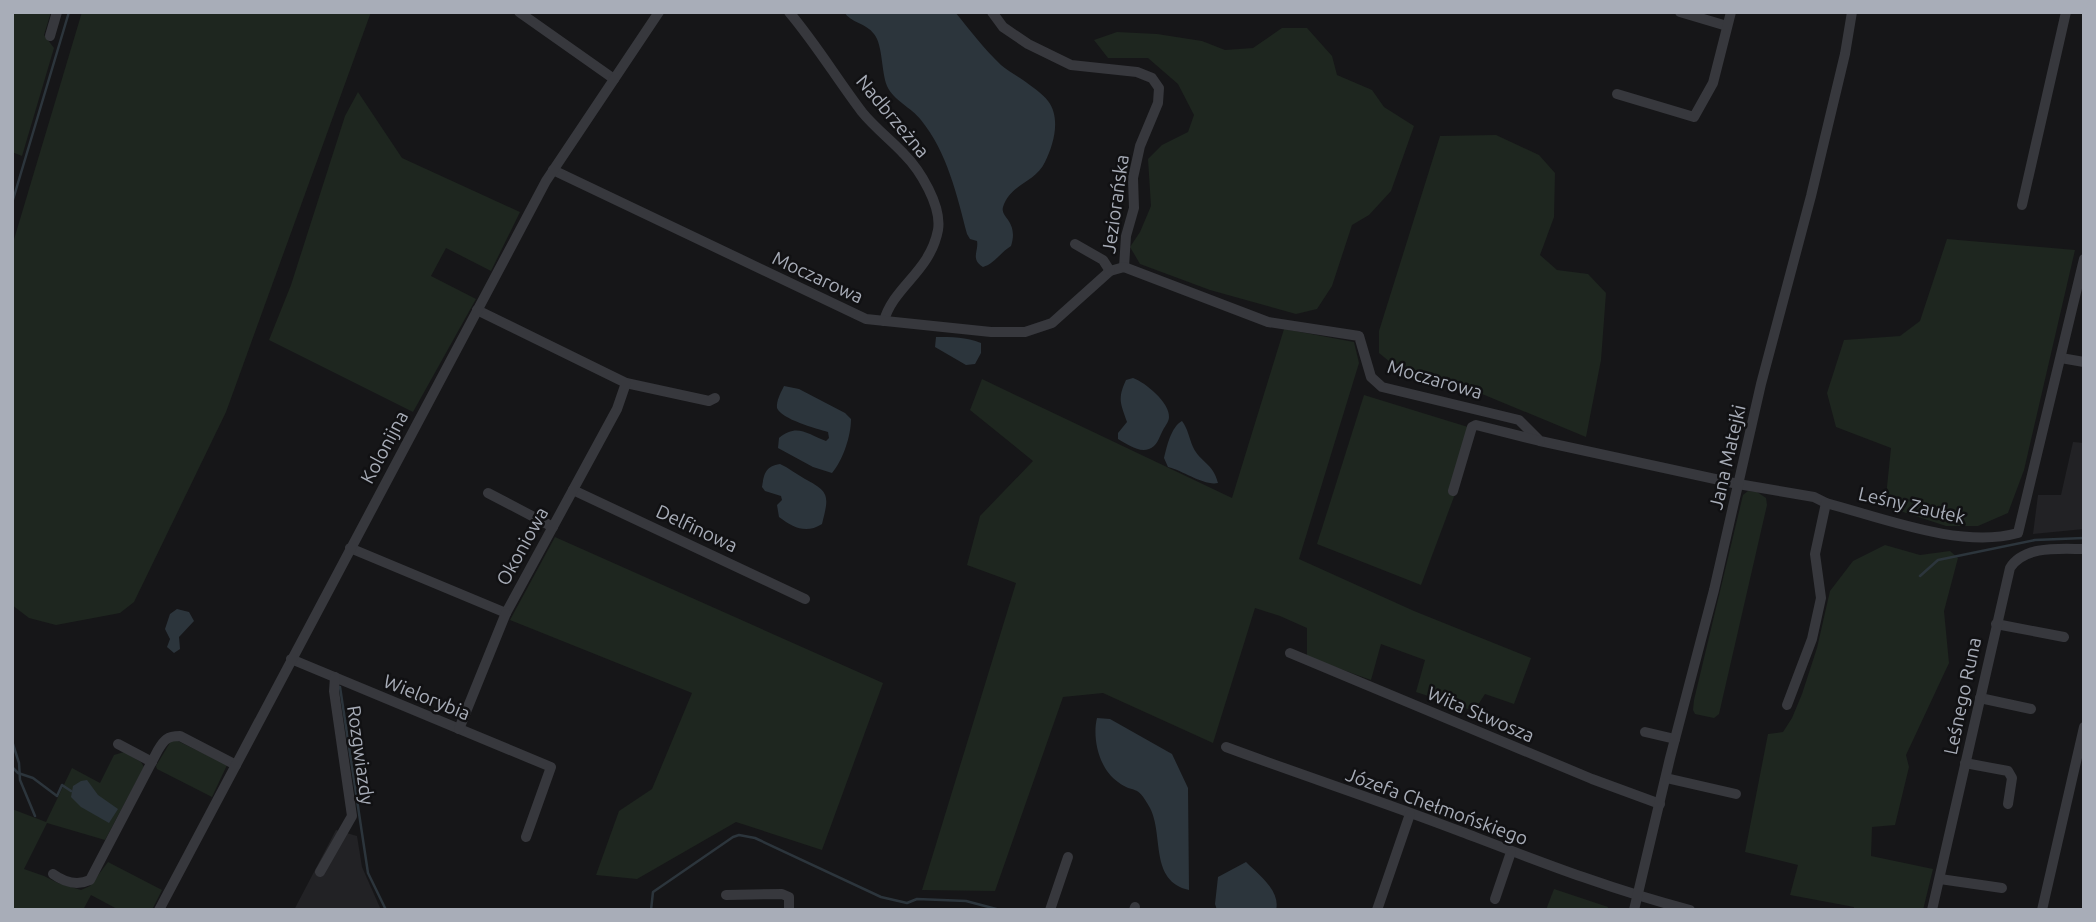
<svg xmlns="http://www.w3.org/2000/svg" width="2096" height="922" font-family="Ubuntu,sans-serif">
<rect width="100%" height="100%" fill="#161618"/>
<g fill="#222225">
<path d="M2073,442L2084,443V529L2033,534L2038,495H2061Z"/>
<path d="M336,830L357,836L362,867L381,910H294Z"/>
</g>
<g fill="#1e261f">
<path d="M12,12H51L44,35L54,48L22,156L12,152Z"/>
<path d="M82,12H371L226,412L134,602L120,613L56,625L29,618L12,605V246Z"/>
<path d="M1282,28H1307L1332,56L1337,75L1372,90L1384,107L1414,126L1391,191L1369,215L1352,225L1332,286L1317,309L1296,314L1210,290L1140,264L1130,247L1140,232L1151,206L1148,159L1162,145L1188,132L1194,115L1178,84L1148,58H1108L1094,40L1117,32L1157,34L1202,41L1225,50L1253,48Z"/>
<path d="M358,92L402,158L520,212L491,271L446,248L431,276L476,299L413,412L269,340L291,285L345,116Z"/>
<path d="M1496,135L1539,155L1555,173L1554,217L1540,255L1557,270L1588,274L1606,293L1601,360L1586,437L1446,379L1406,375L1379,353V331L1440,136Z"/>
<path d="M1947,239L2075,250L2024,470L2008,513L1978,526H1946L1885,506L1891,448L1836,427L1827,393L1844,340L1900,336L1920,321Z"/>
<path d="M1284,329L1354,342L1359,363L1299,559L1414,611L1531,658L1514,704L1485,694L1474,711L1416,692L1425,660L1381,644L1371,680L1307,657V628L1280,616L1255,608L1213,743L1103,693L1063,697L995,891L922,890L1016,583L967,565L980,516L1033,461L970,410L982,379L1232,498Z"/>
<path d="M1364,395L1468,427L1455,494L1421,585L1317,544Z"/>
<path d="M1748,491L1757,492L1766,498L1767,505L1719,714L1714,718L1695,714L1693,710L1694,700L1743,495Z"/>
<path d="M555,537L883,683L822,850L736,822L637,879L596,875L619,811L652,789L692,693L510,620Z"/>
<path d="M1885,545L1920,555L1950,551L1958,558L1944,611L1949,663L1906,755L1909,767L1895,825L1872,827L1871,856L1933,869L1923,910H1854V907L1790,895L1798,865L1745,852L1768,734L1783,732L1792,718L1802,694L1817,648L1830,591L1853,561Z"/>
<path d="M171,741H178L227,765L212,797L157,769L156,766Z"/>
<path d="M124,752L141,762L144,767L105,840L47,823L24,869L44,876L58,883L81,890L90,886L108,862L162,890L152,910H119L91,895L83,910H12V809L46,822L72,768L100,783L114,755Z"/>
<path d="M1554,889L1608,907L1607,910H1546Z"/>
</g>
<g fill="#2c353c">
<path d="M844,12H955C970,30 984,49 1001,65C1008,71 1016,75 1023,80C1031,86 1042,93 1048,101C1061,118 1054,144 1045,162C1035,183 1010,184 1003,207C1000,218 1019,221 1011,246C1001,252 994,264 983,267C970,259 979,251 977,241L970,239L967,234C957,195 947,152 921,120C912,108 893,100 887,86C881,71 883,45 874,34C866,23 851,23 844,12Z"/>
<path d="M936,337C952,337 966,337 981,343V353L975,364L966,365L935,347Z"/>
<path d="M1133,378C1145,382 1170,403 1169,417C1169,422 1164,427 1162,432C1159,438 1157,446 1149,449C1139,453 1127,444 1118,439V433L1127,422C1121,404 1117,399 1126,380Z"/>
<path d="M784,386L799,389L845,413L851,419C851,436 843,460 832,473L813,467L778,448L779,438C797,423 807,434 826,441L829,438L828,432C817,429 781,419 777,408C776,401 781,392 784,386Z"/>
<path d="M1182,421C1188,429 1189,438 1193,447C1200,462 1213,463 1218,483C1204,486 1184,471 1168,467L1164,458C1167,446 1171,427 1182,421Z"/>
<path d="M780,464C789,468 796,474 805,479C830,492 829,496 822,524C806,534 794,528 779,517L777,505L782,500L781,496L765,491L762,487C764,473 766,466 780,464Z"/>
<path d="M177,609L189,612L194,621L179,637L180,649L174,653L167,647L170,639L165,629L170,614Z"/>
<path d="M1097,718L1110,719L1172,754L1188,788L1189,890C1149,881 1164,835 1150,808C1136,782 1135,795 1118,782C1099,769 1092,738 1097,718Z"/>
<path d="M87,780L98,795L118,809L109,823L81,807L71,797L73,786L81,781Z"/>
<path d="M1246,862C1258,874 1281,891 1276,910H1217L1215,904L1218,877Z"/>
</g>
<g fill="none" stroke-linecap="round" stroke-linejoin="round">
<g stroke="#2c353c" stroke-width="2.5">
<path d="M12,203L69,12"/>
<path d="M1920,576L1938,560L2035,540L2084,538"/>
<path d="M340,687L368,873L386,910"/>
<path d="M12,741L19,763L20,780L35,816"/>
<path d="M12,767L18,773L33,778L57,796L62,785L71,791"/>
<path d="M651,910L653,892L733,837L739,835L755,838L881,897L907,903L917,899L966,901L1000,910"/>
</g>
<g stroke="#37383d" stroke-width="10">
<path d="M519,12L614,79"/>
<path d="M789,12C816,44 837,79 862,112C874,127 891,140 904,154C920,170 942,206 938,230C930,272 893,287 884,321"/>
<path d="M992,12L1003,27L1028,44L1071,65L1137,72L1152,78L1159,88L1158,103L1140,146L1133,178L1134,208L1126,236L1124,267"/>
<path d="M1680,12L1727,26"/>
<path d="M50,36L57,12"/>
<path d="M1617,94L1694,117L1713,83L1731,12"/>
<path d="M553,170L866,319L991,332H1025L1052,323L1110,271L1124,267L1268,322L1359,336L1371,377L1382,387L1519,420L1540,441L1738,484L1814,497L1826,503"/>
<path d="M2022,205L2066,12"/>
<path d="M1075,244L1103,260L1110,271"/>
<path d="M2061,358L2084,362"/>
<path d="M626,383L709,401L715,398"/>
<path d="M573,490L805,599"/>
<path d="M1453,491L1472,427L1476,425L1540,441"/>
<path d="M488,493L553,527"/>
<path d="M350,548L506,613L617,409L626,383L477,310"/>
<path d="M1996,624L2064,637"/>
<path d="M1290,653L1592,779L1660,804"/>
<path d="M291,659L551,767L526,837"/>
<path d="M1980,698L2031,709"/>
<path d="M1787,705L1812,639L1821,598L1815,554L1826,503C1883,518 1961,549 2018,533L2084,259"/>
<path d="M459,729L506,613"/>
<path d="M1645,732L1675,739"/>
<path d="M118,744L152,762"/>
<path d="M1226,747C1304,776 1384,802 1462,832C1538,861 1612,890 1690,910"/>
<path d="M1965,763L2008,771L2012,778L2008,804"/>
<path d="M1666,778L1736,794"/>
<path d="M320,872L352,816L334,691L335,677"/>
<path d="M53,874C64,882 77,886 90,880L158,750C164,740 167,736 180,736L236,765"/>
<path d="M1940,879L2002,888"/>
<path d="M726,895L782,894L789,897V910"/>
<path d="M1495,899L1511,852"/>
<path d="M159,910L546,181L659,12"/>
<path d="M1050,910L1068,857"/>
<path d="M1134,910L1135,907"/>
<path d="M1377,910L1410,814"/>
<path d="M1634,910L1670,758L1714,590L1761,384L1811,196L1845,54L1852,12"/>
<path d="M1932,910L2010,568C2024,545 2061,549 2084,549"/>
<path d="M2042,910L2084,727"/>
</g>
</g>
<g text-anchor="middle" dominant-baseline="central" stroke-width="5" stroke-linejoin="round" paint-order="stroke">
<g font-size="19" fill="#a8adb8" stroke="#111113">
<text transform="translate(893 116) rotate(50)">Nadbrzeżna</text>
<text transform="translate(1115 204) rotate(-82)">Jeziorańska</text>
<text transform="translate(818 277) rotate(25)">Moczarowa</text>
<text transform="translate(1435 379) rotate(16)">Moczarowa</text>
<text transform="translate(384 447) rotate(-62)">Kolonijna</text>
<text transform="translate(1727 457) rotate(-77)">Jana Matejki</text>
<text transform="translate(1912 505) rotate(13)">Leśny Zaułek</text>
<text transform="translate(697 528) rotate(25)">Delfinowa</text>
<text transform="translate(522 546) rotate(-61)">Okoniowa</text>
<text transform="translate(1962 696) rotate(-78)">Leśnego Runa</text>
<text transform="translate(427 697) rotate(22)">Wielorybia</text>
<text transform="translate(1481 714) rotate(23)">Wita Stwosza</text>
<text transform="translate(361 755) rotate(82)">Rozgwiazdy</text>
<text transform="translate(1437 806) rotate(20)">Józefa Chełmońskiego</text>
</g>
</g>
<rect width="2096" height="922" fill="none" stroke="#a8adb8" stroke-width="28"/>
</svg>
